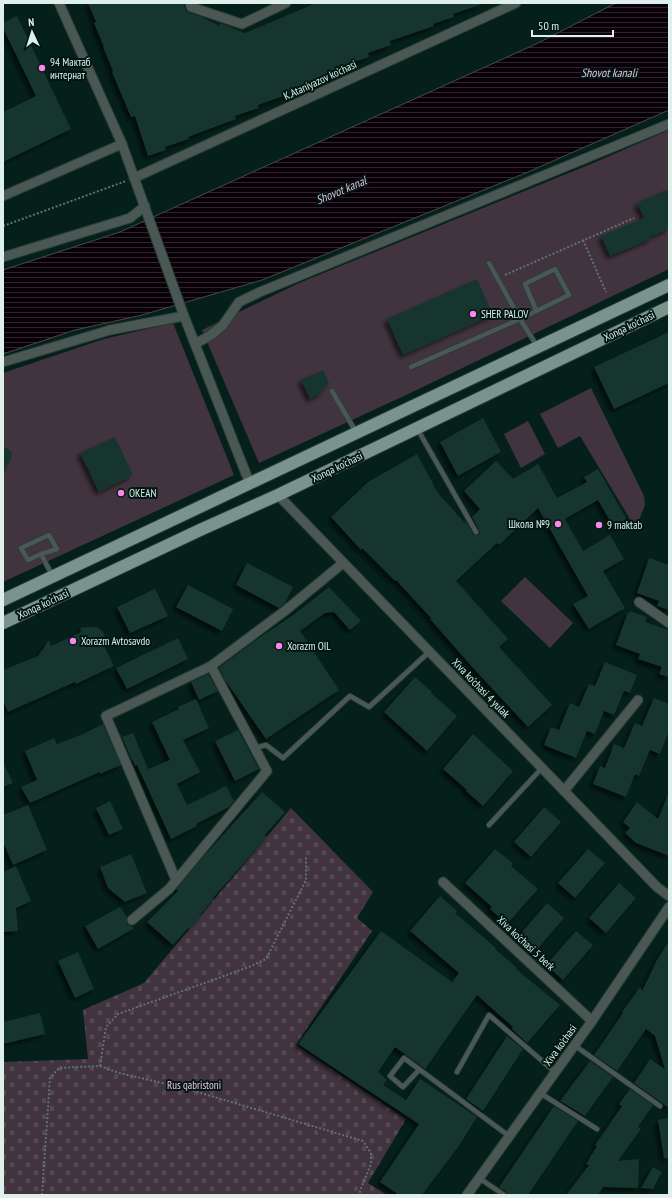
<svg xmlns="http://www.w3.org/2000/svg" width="672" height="1198" font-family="'PT Sans Narrow',sans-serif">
<defs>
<pattern id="cemetery-stones" width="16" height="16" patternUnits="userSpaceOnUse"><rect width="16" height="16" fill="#42343f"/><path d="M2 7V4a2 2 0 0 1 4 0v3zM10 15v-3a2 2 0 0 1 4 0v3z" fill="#544852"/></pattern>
<pattern id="water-rules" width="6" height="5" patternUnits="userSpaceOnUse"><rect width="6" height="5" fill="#090008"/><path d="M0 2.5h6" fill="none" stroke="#2c262c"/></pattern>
<filter id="shadow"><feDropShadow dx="-3.5" dy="3.5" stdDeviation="2" flood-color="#0009"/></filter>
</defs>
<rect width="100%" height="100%" fill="#05201a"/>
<path fill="url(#cemetery-stones)" d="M291,808L373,892L357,918L372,931L296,1045L406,1119L368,1183L387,1195H3V1062L88,1059L83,1010L144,983Z"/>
<g fill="#42343f">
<path d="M669,130V269L406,395L259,463L202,330L299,283L591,164Z"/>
<path d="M173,323L234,475L3,582V373L104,339Z"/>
<path d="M591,388L644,496L645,505L635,530L630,519L580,436L558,448L540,414Z"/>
<path d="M528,421L545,454L521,468L504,434Z"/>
<path d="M525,577L573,623L550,648L501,601Z"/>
</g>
<path fill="url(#water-rules)" stroke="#49484c" d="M616,3H669V110L528,172L262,280L142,315L75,330L3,354V270L120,232L536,44Z"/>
<g fill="#19342d" filter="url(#shadow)">
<path d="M88,3H183L186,11L189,13L202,17L219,26L220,23L245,33L316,3H480V5L453,14L454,17L433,24L434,26L390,41L391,45L368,53L369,57L348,64L349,68L327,76L328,79L305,87L306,88L258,105L259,108L235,116L236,119L188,137L189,139L165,147L166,150L148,156L135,116L131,117L112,72L113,71L103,47H104L94,23L96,22Z"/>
<path d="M17,16L71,129L3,162V112L36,96L3,28V23Z"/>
<path d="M669,189V229L650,237L651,239L610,256L601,236L644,218L637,203Z"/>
<path d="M477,279L493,315L403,355L387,319Z"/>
<path d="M669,332V383L614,409L594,367Z"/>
<path d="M323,370L329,383L321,393L310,399L301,380Z"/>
<path d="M483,418L501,452L458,476L440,442Z"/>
<path d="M115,437L133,475L99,492L80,453Z"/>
<path d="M3,446L11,451L12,457L3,472Z"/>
<path d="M417,454L438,493L465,523L466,522L474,535H478L480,532L472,517L480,509L464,491L496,461L513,479L538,464L557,498L587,482L584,477L598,469L627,520L614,528L598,500L565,519L583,551L610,535L624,559L603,571L625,608L589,629L573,604L588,596L538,508L499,545L497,543L456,581L508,639L499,647L552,705L528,727L474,669L430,619L431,618L396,580L395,581L362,548L361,550L331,517L368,482Z"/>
<path d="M649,558L669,565V610L657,606L659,601L637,593Z"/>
<path d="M247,563L293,587L285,603L279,608L236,585Z"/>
<path d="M188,585L233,609L222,631L176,607Z"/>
<path d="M329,587L361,621L350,630L334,612L325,613L300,631L339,690L266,739L225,680L219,668L249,645L293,615Z"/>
<path d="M155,589L168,616L130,633L117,607Z"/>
<path d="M630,611L647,617L645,622L669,630V677L659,674L662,667L638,659L640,654L616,645L628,612L629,614Z"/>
<path d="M88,627H96L102,631L105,636L100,638L114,666L76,684L75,682L8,712L3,700V670L38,656L49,640L51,646L81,632L80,628Z"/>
<path d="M178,638L188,659L127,689L116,668Z"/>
<path d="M605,662L637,675L630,693L624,691L614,715L604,711L595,734L587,731L576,758L544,745L551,727L559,730L570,703L579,707L589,684L595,686Z"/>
<path d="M208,674L218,691L199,700L191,682Z"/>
<path d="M415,677L432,692L431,693L457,716L427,751L384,712Z"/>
<path d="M654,698L669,704V731L660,754L650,750L639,776L635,774L626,797L593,784L600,766L605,768L614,744L624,748L635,723L642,726Z"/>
<path d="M196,699L209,728L183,740L200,772L177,784L187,805L226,786L234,801L229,807L196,824L197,826L171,839L137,765L135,766L133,760L132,761L122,737L133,733L148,769L170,760L152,722L179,709L178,707Z"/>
<path d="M103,724L121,765L100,774V772L30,803L21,787L37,780L25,751L54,738L57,744L83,734Z"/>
<path d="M238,730L259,769L235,781L215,741Z"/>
<path d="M473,734L513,771L483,806L466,791L467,790L443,769Z"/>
<path d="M3,762L13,783L3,787Z"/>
<path d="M262,792L285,812L265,835L267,837L213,898L214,899L200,915L201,916L189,929L188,928L173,945L147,922L178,891L176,889L202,858Z"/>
<path d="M669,792V856L636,843L625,833L630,828L623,822L637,802L658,819Z"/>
<path d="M110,801L123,829L109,835L96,808Z"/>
<path d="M28,805L47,850L13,865L3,842V815Z"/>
<path d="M544,807L561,822L531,857L514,842Z"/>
<path d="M495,849L513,863L511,866L538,889L507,924L490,909L492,907L465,883Z"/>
<path d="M588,849L605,863L575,898L558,883Z"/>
<path d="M131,854L147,893L125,902L108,888L100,867Z"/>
<path d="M16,866L31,901L16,908L18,931L3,932V872Z"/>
<path d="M619,883L636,898L606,933L589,918Z"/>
<path d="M440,896L457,911L455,913L496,948L495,949L517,968L516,969L560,1005L527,1043L512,1029L513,1027L477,995L425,1069L395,1047L378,1072L387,1080L383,1085L406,1100L420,1079L477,1117L459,1146L422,1195H399L380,1182L419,1124L298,1044L381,931L452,982L459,973L410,931Z"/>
<path d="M547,903L564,918L534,953L517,938Z"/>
<path d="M120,907L127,917V924L132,926L133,929L98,949L85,926Z"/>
<path d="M576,931L593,945L563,980L546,965Z"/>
<path d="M669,941V1108L634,1083L650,1059L665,1069L655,1036L646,1029L617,1071L594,1055L623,1013L622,1012L640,987L642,991L657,960Z"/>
<path d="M78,952L94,989L75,998L58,961Z"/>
<path d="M40,1013L45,1034L3,1044V1022Z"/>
<path d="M507,1036L523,1049L483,1111L466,1099Z"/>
<path d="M590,1061L613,1077L585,1116L560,1101Z"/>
<path d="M630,1089L653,1105L638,1127L641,1129L618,1161L639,1159L638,1188L603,1187L598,1195H566L589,1165L586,1164L597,1146L595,1145L622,1106L619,1104Z"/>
<path d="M554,1106L578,1121L528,1195H508L506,1192L499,1187Z"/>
<path d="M669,1118V1158H664L658,1120Z"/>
<path d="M653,1167L662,1172L653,1189L641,1188Z"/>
</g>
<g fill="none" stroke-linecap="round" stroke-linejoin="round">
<defs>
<g id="lane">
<path d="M536,310L525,284L555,269L569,295L520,319L537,346"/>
<path d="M411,367L520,319L489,263"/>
<path d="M332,391L356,432"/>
<path d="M418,430L476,532"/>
<path d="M41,554L28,560L21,548L49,535L57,549L41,554L52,575"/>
<path d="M255,748L266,745L283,758L350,696L369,707L429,652"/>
<path d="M489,825L542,768"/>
<path d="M574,1045L660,1106"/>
<path d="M419,1070L403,1087L390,1076L404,1058L509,1136"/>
<path d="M457,1072L489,1015L555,1072"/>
<path d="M540,1093L597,1129"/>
<path d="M479,1178L504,1195"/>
</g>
<g id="street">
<path d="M59,3L122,144L184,316L250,484"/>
<path d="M190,3L191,7L242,24L286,3"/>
<path d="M134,178L516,3"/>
<path d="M3,196L122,144"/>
<path d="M3,257L130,218L145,206"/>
<path d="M195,344L211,335L223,325L239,302L260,292L669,124"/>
<path d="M3,362L110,330L184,316"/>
<path d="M278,495L657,887L669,896"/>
<path d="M639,602L669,623"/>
<path d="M564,791L638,700"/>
<path d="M176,880L106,716L211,666L286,610L343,563"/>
<path d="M443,882L592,1021"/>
<path d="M132,920L169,889L267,771L211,666"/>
<path d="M467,1195L592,1021L669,907"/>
</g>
<g id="primary">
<path d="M3,600L669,285"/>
<path d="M3,623L200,530L278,495L669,307"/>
</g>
</defs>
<use href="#lane" stroke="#243d37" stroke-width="6"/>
<use href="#street" stroke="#243d37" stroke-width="11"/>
<use href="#primary" stroke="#243d37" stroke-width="14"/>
<g stroke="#5e746f" stroke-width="2" stroke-dasharray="2 2" stroke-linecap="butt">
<path d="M3,226L126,181"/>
<path d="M583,240L606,292"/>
<path d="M505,275L634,218"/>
<path d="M100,1066L119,1073L184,1088L363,1141L371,1153V1164L360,1191V1195"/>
<path d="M42,1195L50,1078L59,1068L100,1066L106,1027L118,1014L249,967L266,959L306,880V857"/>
</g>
<use href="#lane" stroke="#4b5753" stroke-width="4.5"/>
<use href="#street" stroke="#4b5753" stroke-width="9"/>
<use href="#primary" stroke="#7a938c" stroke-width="12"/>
</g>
<g fill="#f987e9" stroke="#001711" stroke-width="1.5">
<circle cx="42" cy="68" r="4"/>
<circle cx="473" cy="314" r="4"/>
<circle cx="121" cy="493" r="4"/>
<circle cx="558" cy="524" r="4"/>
<circle cx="599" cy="525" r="4"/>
<circle cx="73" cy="641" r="4"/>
<circle cx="279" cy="646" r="4"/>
</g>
<g text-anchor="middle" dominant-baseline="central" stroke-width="4" stroke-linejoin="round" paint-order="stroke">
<g font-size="11" fill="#dfefea" stroke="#001711" text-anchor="start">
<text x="50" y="62">94 Мактаб<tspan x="50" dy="13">интернат</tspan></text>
<text x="481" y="314">SHER PALOV</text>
<text x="129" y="493">OKEAN</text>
<text x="550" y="524" text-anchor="end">Школа №9</text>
<text x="607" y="525">9 maktab</text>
<text x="81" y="641">Xorazm Avtosavdo</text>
<text x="287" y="646">Xorazm OIL</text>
</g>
<g font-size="11" fill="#dfefea" stroke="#001711">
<text transform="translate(320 80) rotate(-25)">K.Ataniyazov ko'chasi</text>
<text transform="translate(629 326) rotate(-26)">Xonqa ko'chasi</text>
<text transform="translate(337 467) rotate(-26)">Xonqa ko'chasi</text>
<text transform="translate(43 604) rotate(-25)">Xonqa ko'chasi</text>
<text transform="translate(481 688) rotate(46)">Xiva ko'chasi 4 yulak</text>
<text transform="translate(526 943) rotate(43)">Xiva ko'chasi 5 berk</text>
<text transform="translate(560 1045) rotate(-54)">Xiva ko'chasi</text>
</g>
<g font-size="11" fill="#efc2e7" stroke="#001711">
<text x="194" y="1085">Rus qabristoni</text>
</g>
<g font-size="12" font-style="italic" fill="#e8bbe0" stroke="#001711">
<text x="609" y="72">Shovot kanali</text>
<text transform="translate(341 190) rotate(-23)">Shovot kanal</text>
</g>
</g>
<rect width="672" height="1198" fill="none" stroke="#dfefea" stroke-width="8"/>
<g transform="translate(32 32) rotate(356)" stroke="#001711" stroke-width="3" paint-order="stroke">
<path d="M0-3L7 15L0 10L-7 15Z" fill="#dfefea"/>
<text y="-6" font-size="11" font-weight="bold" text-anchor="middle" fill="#dfefea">N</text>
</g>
<path d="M532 30v6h81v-6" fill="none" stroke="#dfefea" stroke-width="2"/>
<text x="538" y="30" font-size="12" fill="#dfefea" stroke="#001711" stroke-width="3" paint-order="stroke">50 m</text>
</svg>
